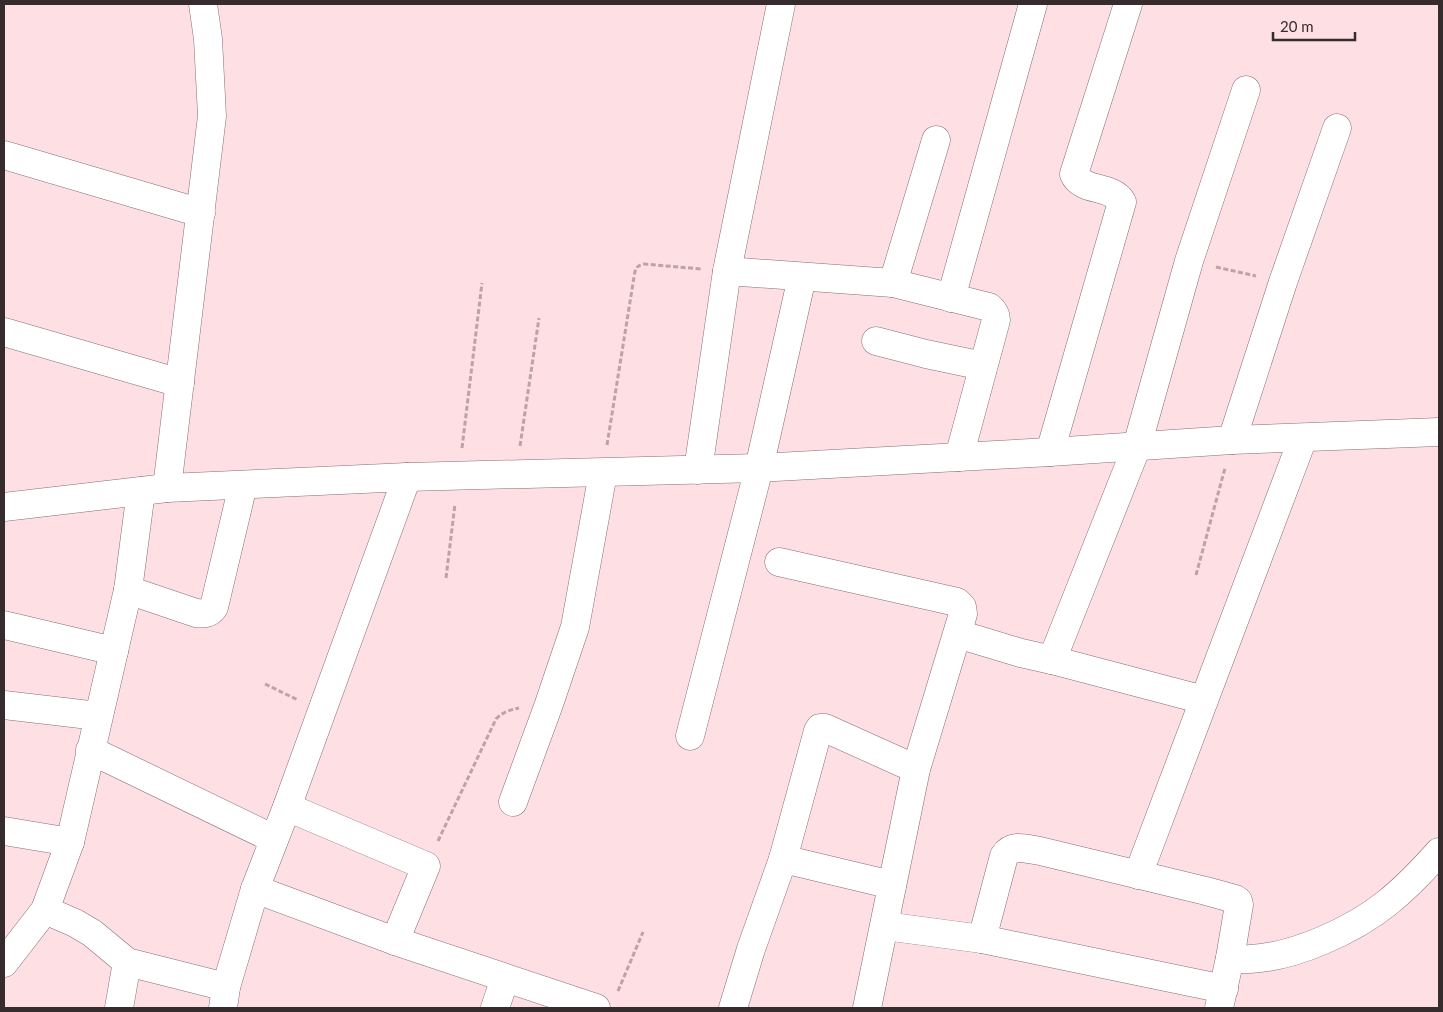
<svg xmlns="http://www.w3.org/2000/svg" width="1443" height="1012" font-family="Lato,sans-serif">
<rect width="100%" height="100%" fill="#fddfe4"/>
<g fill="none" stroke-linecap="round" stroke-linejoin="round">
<defs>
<g id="minor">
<path d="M4,155L201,213"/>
<path d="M727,271L893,283L989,307C994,311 996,314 996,320L959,457"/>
<path d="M893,283L936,140"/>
<path d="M951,298L1033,4"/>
<path d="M4,332L180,383"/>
<path d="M876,341L926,354L983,366"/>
<path d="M1232,440L1283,282L1337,128"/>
<path d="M1050,452L1122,202C1113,185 1081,192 1074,174L1128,4"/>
<path d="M698,470L727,271L781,4"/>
<path d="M167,488L212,116L208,39L203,4"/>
<path d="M779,562L957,602L962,607L963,614L916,769L867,1008"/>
<path d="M128,590L196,613C204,614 209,614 214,607L243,485"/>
<path d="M4,625L114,651"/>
<path d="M958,634L1021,653L1052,660L1137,446L1189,261L1246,90"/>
<path d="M1052,660L1204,700"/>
<path d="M4,705L98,716"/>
<path d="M690,736L759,468L802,277"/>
<path d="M90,750L274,839"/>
<path d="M513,802L549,704L575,627L603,473"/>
<path d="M287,807L426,866L395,941"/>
<path d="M4,831L70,842"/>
<path d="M783,859L892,885"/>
<path d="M1138,875L1303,438"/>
<path d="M255,889L395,941L596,1008"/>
<path d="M45,910L75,923L92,933L127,962L226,987"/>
<path d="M885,926L982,939L1224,989"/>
<path d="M982,939L1004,856C1012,843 1027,849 1040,851L1206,891L1235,899L1238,901L1239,905L1230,958L1219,1008"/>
<path d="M1230,958C1237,959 1243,960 1250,959C1294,957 1352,931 1387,903C1406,888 1423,870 1439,852"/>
<path d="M4,963L45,910L70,842L128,590L141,491"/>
<path d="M119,1008L127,962"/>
<path d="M223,1008L226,987L255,889L287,807L407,477"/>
<path d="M495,1008L505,978"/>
<path d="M733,1008L751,949L783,859L818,731L820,728H825L916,769"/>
</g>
<path id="tertiary" d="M4,507L167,488L407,477L759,468L1050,452L1232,440L1439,432"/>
</defs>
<use href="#minor" stroke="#886e73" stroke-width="29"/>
<use href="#tertiary" stroke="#886e73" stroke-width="29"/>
<g stroke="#bba3a7" stroke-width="3" stroke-dasharray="5 2.5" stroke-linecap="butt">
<path d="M1216,267L1256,276"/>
<path d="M607,445L634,277C635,270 636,265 644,264L701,269"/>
<path d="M520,446L539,318"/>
<path d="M462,448L482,283"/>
<path d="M1196,575L1225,468"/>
<path d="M446,578L455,504"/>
<path d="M265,684L298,700"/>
<path d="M438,841L496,719C503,712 509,710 519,708"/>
<path d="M618,991L643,932"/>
</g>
<use href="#minor" stroke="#fff" stroke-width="28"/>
<use href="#tertiary" stroke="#fff" stroke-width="28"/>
</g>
<rect width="1443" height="1012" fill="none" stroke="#362b2d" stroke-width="10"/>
<path d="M1273 32v8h82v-8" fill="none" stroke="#362b2d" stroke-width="2.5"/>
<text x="1280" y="32" font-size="15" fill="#362b2d" stroke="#fddfe4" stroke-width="4" paint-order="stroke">20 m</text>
</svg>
